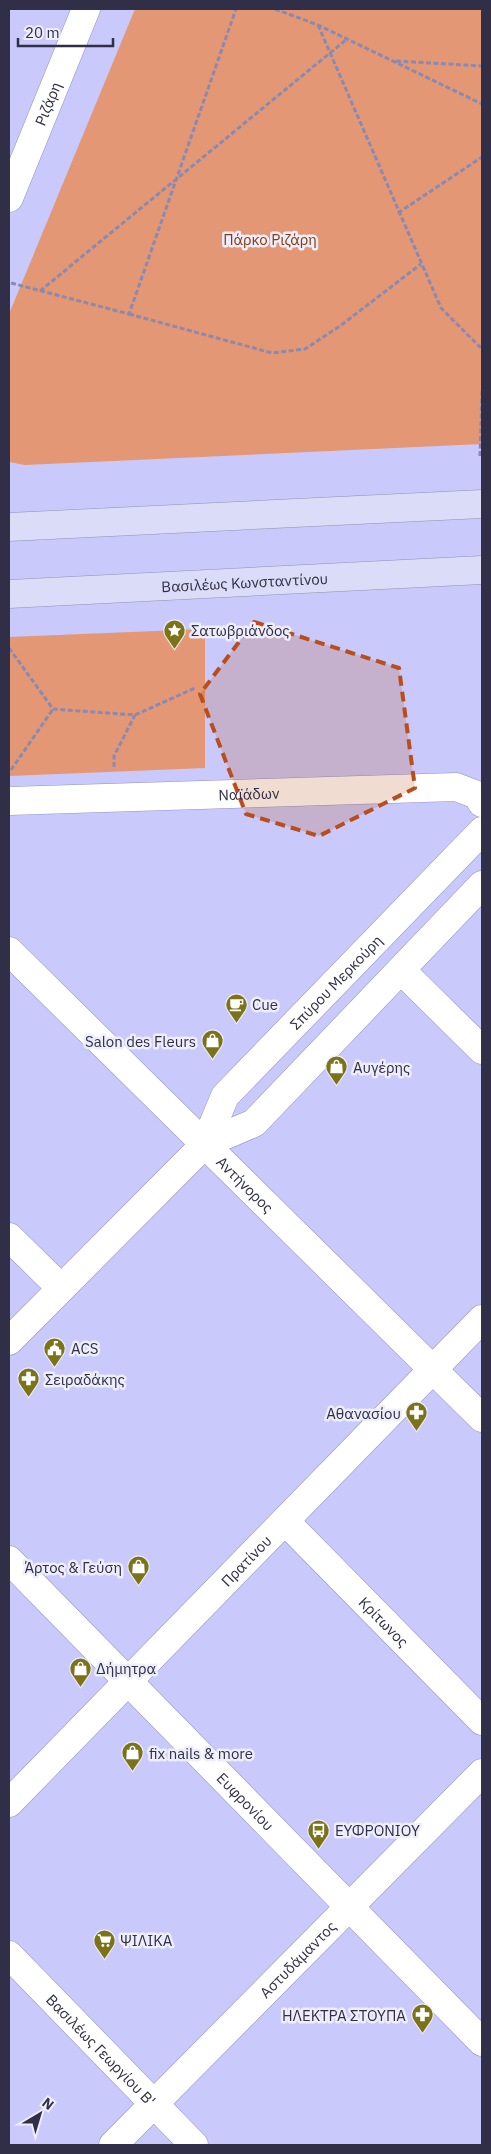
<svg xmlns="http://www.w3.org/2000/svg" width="491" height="2154" font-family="'IBM Plex Sans',sans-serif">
<rect width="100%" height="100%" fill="#c9c9fb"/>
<g fill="#e39775">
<path d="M135,9H482V444L25,465L9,462V314Z"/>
<path d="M205,629V768L9,776V637Z"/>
</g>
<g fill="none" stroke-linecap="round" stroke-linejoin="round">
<defs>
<g id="minor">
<path id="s1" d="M9,801L456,787L477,795L482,803"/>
<path id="s2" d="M9,951L482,1418"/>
<path d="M401,970L482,1050"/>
<path d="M9,1237L61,1288"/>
<path id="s3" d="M285,1521L482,1721"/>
<path id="s4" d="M9,1803L482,1319"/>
<path id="s5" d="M113,2145L482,1773"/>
</g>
<g id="tertiary">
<path id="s6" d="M9,198L86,9"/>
<path id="s7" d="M9,1560L482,2042"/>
<path id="s8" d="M9,1955L194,2145"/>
</g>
<g id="secondary">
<path id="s9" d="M205,1144L225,1096L482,831"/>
<path d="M9,1341L205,1144L254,1123L482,885"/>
</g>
<g id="primary">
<path d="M9,527L482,504"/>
<path id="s10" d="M9,594L482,570"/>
</g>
</defs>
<use href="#minor" stroke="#9190ca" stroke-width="29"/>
<use href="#tertiary" stroke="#9190ca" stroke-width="29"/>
<use href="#secondary" stroke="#9190ca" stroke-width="29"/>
<use href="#primary" stroke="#9090b6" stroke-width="29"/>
<g stroke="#8a8ab1" stroke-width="3" stroke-dasharray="5 2.5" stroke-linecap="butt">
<path d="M275,9L318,25L482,104"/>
<path d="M318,25L441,308L482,349"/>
<path d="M396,61L482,66"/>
<path d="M398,213L482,157"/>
<path d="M11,283L129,314L236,9"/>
<path d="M40,291L347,39"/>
<path d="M129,314L272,353L305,349L340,326L421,264"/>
<path d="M480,456L482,391"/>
<path d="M9,648L53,709L135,715L195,688"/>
<path d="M114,767V756L135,715"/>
<path d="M11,770L53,709"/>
</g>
<use href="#minor" stroke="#fff" stroke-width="28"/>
<use href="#tertiary" stroke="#fff" stroke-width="28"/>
<use href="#secondary" stroke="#fff" stroke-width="28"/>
<use href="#primary" stroke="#dbdcf7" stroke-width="28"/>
</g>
<path fill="#ba4e1b" fill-opacity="0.2" stroke="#ba4e1b" stroke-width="4" stroke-dasharray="10 6" stroke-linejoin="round" d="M254,622L399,668L415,788L319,836L246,814L200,694Z"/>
<defs>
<symbol id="sight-pin" viewBox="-11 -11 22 30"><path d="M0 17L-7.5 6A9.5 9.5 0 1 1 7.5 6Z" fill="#7b7316" stroke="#eeeefb"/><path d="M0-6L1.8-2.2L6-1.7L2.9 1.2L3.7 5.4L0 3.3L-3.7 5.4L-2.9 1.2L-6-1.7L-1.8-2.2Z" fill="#fff"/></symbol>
<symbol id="cafe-pin" viewBox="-11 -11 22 30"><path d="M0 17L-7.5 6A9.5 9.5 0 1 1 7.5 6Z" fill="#7b7316" stroke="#eeeefb"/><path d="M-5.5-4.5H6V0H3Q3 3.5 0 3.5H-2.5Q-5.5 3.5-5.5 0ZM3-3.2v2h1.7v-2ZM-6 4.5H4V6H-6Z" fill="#fff"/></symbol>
<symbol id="shop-pin" viewBox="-11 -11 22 30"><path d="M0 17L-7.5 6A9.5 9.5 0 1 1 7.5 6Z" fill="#7b7316" stroke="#eeeefb"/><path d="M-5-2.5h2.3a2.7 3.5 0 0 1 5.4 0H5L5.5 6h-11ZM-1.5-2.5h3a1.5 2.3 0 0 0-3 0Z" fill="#fff"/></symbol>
<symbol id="civic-pin" viewBox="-11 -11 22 30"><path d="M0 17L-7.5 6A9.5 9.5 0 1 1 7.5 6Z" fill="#7b7316" stroke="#eeeefb"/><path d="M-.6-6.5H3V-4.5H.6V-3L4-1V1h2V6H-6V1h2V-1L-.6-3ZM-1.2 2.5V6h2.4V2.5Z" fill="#fff"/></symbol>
<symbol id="pharmacy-pin" viewBox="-11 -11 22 30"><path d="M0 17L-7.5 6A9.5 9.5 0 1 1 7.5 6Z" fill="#7b7316" stroke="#eeeefb"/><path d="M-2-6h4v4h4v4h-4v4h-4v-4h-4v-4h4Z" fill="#fff"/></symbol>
<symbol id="bus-pin" viewBox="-11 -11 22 30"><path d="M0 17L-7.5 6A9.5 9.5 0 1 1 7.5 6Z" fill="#7b7316" stroke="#eeeefb"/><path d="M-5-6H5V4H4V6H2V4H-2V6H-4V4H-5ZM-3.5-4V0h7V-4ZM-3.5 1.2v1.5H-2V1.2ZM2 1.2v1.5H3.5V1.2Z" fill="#fff"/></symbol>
<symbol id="supermarket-pin" viewBox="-11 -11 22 30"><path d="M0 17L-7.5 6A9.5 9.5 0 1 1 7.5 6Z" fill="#7b7316" stroke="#eeeefb"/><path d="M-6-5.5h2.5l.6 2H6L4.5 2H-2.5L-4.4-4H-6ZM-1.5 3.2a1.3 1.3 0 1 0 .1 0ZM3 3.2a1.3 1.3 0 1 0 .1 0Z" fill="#fff"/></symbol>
</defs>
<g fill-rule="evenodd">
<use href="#sight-pin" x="162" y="618" width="25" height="34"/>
<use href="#cafe-pin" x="224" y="992" width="25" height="34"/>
<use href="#shop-pin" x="200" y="1028" width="25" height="34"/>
<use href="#shop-pin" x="324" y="1054" width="25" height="34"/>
<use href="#civic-pin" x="42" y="1336" width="25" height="34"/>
<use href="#pharmacy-pin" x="16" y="1366" width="25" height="34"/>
<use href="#pharmacy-pin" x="404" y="1400" width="25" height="34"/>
<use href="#shop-pin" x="126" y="1554" width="25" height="34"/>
<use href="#shop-pin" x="68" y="1656" width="25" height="34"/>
<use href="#shop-pin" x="120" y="1740" width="25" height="34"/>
<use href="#bus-pin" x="306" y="1818" width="25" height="34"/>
<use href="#supermarket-pin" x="92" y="1928" width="25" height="34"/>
<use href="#pharmacy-pin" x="410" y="2002" width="25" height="34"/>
</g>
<g text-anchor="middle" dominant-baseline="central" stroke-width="5" stroke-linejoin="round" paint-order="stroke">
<g font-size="15" fill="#302f47" stroke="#eeeefb">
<text stroke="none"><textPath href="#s6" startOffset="102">Ριζάρη</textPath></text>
<text stroke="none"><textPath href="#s10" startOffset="236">Βασιλέως Κωνσταντίνου</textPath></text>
<text stroke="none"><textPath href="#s1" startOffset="240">Ναϊάδων</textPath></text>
<text stroke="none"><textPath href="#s9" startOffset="211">Σπύρου Μερκούρη</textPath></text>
<text stroke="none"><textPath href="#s2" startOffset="332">Αντήνορος</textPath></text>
<text stroke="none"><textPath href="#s4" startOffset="339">Πρατίνου</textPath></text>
<text stroke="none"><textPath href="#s3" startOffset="141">Κρίτωνος</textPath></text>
<text stroke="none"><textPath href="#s7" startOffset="338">Ευφρονίου</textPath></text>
<text stroke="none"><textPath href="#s5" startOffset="262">Αστυδάμαντος</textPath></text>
<text stroke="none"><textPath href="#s8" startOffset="132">Βασιλέως Γεωργίου Β'</textPath></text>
</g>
<g font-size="15" fill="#873b12" stroke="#eeeefb">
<text x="270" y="239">Πάρκο Ριζάρη</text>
</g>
<g font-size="15" fill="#302f47" stroke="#eeeefb" text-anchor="start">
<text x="191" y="630">Σατωβριάνδος</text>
<text x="252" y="1004">Cue</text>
<text x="196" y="1041" text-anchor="end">Salon des Fleurs</text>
<text x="353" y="1067">Αυγέρης</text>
<text x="71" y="1348">ACS</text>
<text x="45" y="1379">Σειραδάκης</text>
<text x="401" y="1413" text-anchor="end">Αθανασίου</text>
<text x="122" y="1567" text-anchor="end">Άρτος &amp; Γεύση</text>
<text x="96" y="1668">Δήμητρα</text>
<text x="149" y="1753">fix nails &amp; more</text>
<text x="335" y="1830">ΕΥΦΡΟΝΙΟΥ</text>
<text x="120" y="1940">ΨΙΛΙΚΑ</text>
<text x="406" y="2015" text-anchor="end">ΗΛΕΚΤΡΑ ΣΤΟΥΠΑ</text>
</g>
</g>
<rect width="491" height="2154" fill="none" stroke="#302f47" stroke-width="20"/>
<g transform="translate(40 2114) rotate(38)" stroke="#eeeefb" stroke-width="4" paint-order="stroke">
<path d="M0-4L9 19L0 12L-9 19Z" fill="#302f47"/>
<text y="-8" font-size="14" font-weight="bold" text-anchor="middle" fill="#302f47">N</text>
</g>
<path d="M18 38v8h95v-8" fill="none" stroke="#302f47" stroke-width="2.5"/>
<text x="25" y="38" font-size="15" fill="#302f47" stroke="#eeeefb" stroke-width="4" paint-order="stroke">20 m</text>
</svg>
